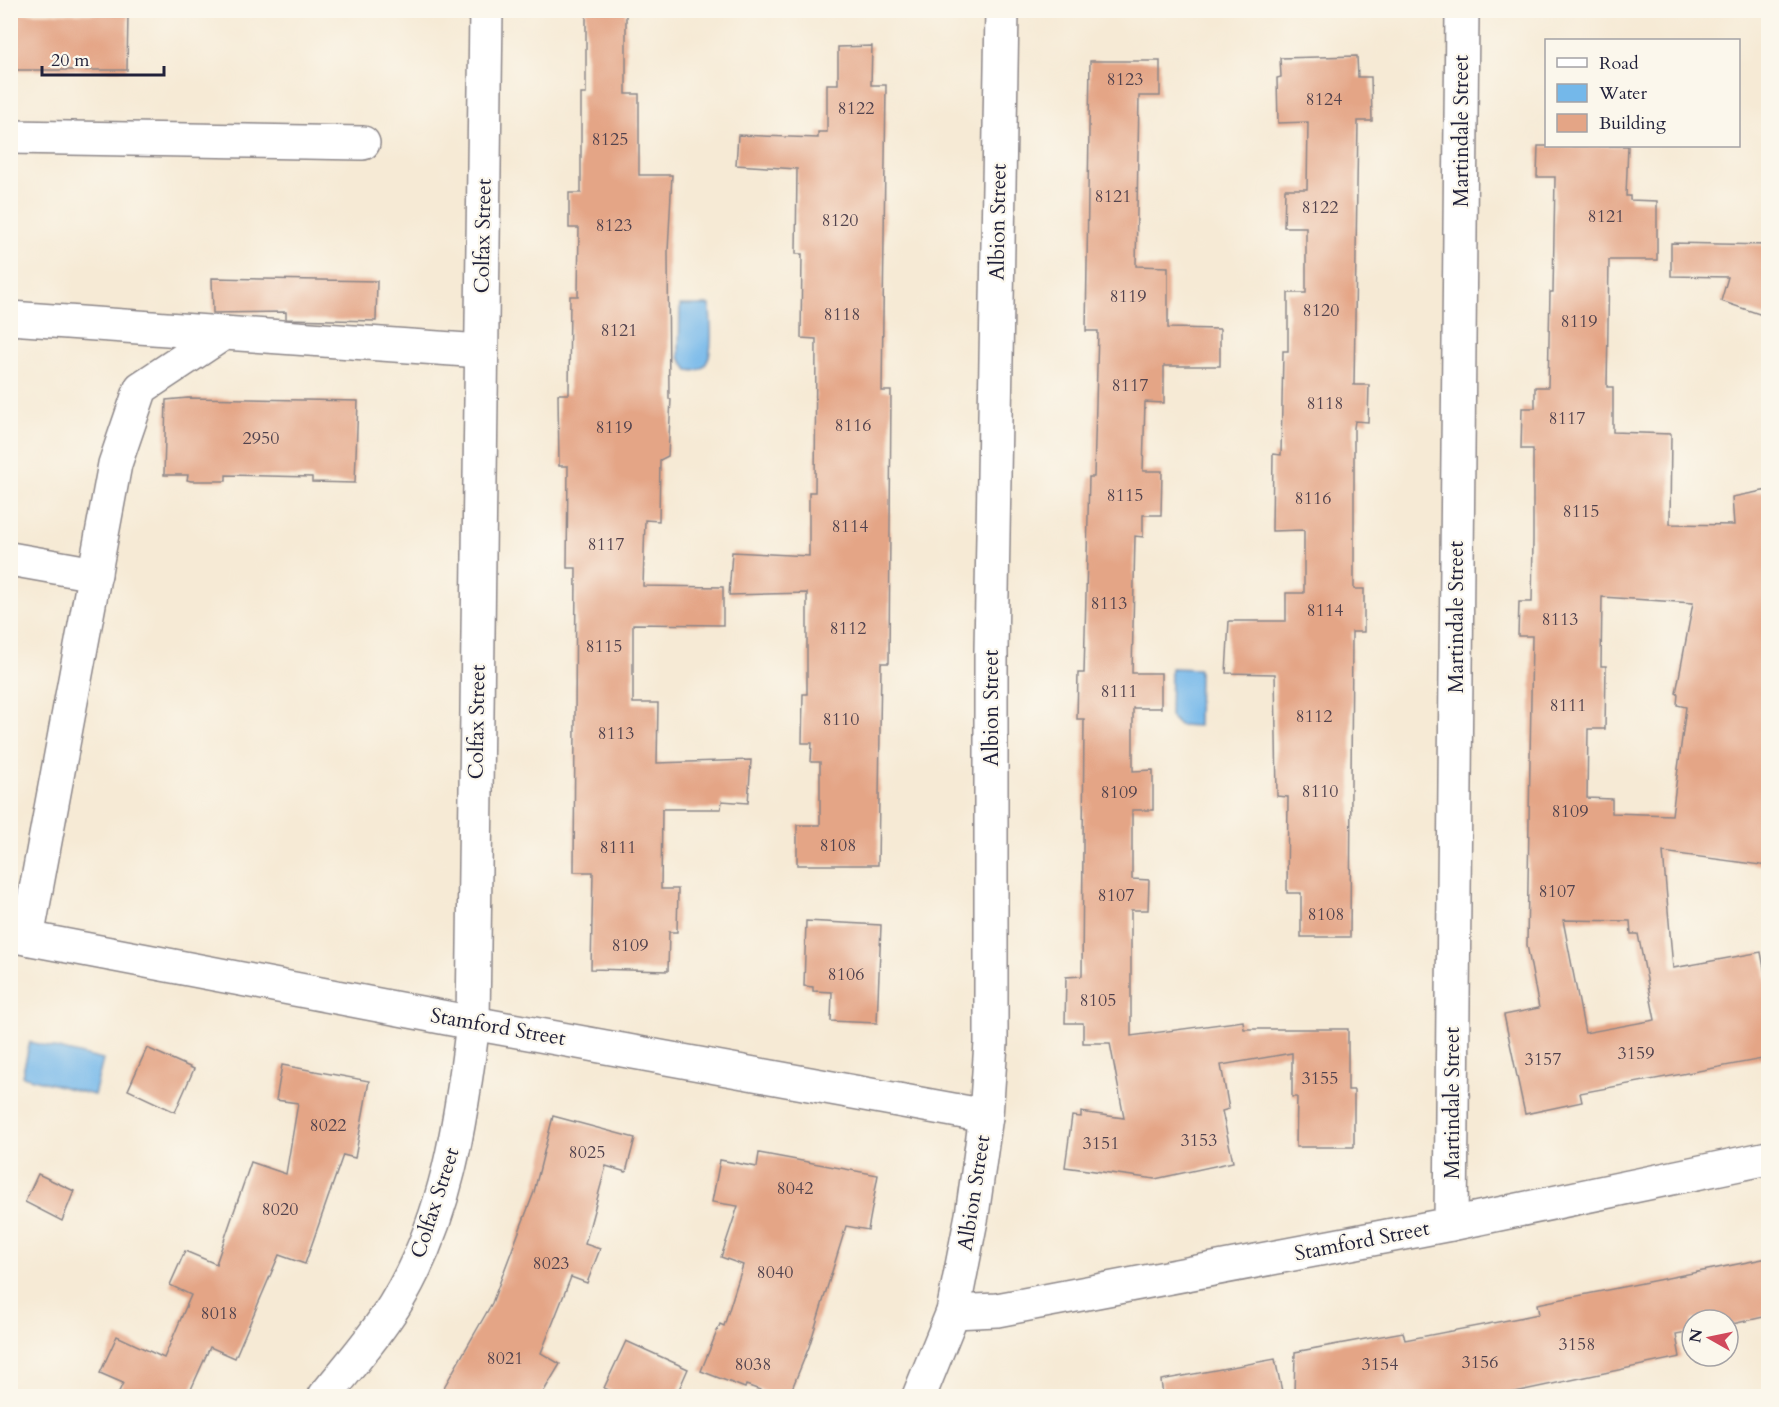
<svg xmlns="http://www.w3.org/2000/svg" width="1779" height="1407" font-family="Cardo,serif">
<rect width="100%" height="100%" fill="#fbf7ec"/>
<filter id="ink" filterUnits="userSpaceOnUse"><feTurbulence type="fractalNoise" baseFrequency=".0167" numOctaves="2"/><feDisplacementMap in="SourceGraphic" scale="12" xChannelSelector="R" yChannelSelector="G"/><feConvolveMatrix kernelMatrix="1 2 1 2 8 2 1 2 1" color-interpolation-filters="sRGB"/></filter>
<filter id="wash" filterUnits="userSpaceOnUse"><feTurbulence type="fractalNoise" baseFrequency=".008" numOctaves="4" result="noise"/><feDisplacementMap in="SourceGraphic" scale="24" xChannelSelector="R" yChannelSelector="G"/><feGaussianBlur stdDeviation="1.35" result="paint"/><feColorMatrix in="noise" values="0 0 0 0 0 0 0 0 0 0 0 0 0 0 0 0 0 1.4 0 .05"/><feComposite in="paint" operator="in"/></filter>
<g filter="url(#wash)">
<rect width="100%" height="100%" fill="#f6ead5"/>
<g fill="#74b8ea" stroke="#4b6d92" stroke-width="1.5">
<path d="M680,305H710C710,324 719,377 688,370L679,357Z"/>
<path d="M1171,668L1199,669L1198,726L1179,725L1170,716Z"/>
<path d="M30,1042L103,1060L94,1095L22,1076Z"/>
</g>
<g id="blocks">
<g fill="#e4a586" fill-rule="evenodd">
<path d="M586,10H626V94H639V175H672L668,251L669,399H671L668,456L660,460L659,521L645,520L643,586L723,587V625L633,624V703H658L657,763L751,760L748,803L722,801L721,809H662L661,889H678L677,932H669L668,971L591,969L593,872H574L576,568H567L568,466H559L558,394H569L570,296H578L579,228H569V193H581V94H586Z"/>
<path d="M10,13L128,14L127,70H10Z"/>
<path d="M872,46L871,85H886L882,391H891L889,663H881L878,865H797V825H820V762H811L812,743H802L803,694H807V593L729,595L732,552L809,556V492H815L816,339L801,338L802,254H796L797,169L736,165L738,135L818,138V132H827V84H838V47Z"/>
<path d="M1357,56L1358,77H1371L1372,121H1358L1354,385H1369L1368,422L1355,421L1354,428V589H1364V632H1352L1350,937H1301V893H1287L1288,797L1277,796L1275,674L1226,673L1229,621H1286V593H1304V530L1272,531L1273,454L1281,455L1283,351H1288V293H1306V227H1284L1285,189H1307L1308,122L1278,123L1277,78L1281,77L1280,58Z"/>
<path d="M1090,61H1160V96H1139L1136,266L1168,267V328L1220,329V366H1164V403L1145,402L1143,471H1162L1161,515H1143V537L1135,536L1132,673H1161V708H1133V771L1153,770V810H1132V879L1149,880L1148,910H1131V1036L1243,1021L1244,1029H1348V1090H1354V1147H1296L1297,1097H1292V1053L1221,1065L1229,1109L1222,1111L1233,1162L1155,1179L1065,1167L1072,1116L1081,1117V1112L1124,1118L1110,1043H1083V1023H1065L1066,977L1082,976L1084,719H1077L1078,673H1084L1089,477H1094L1098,331H1086Z"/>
<path d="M1538,146H1628L1626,196H1630V200L1657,201V260H1609L1607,387H1613V432L1671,434L1670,524L1734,525L1732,497L1768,490V866L1663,852L1673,968L1761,952L1768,989V1058L1580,1093L1582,1102L1525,1114L1504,1015L1539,1008L1527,945L1532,636H1518L1519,602H1532L1533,540V449H1521L1522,408H1535V387H1548L1550,292H1553L1555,177H1537ZM1602,597L1693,603L1676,693L1678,694L1677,705L1686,707L1672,815L1612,813V799L1587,798L1588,729H1605L1606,666H1601ZM1563,920L1630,921L1631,934H1638L1655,1020L1585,1033Z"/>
<path d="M1671,243L1768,245V317L1721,301L1728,277L1671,276Z"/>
<path d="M212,278L377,281L376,321L286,319V312L213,313Z"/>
<path d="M188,398L358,401L355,483L312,482V477L226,475V481H191L187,480L188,475H164L166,400Z"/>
<path d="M806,921L881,925L877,1023L831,1021L832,992L813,991V987L804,986Z"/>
<path d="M147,1048L194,1069L175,1112L128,1090Z"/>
<path d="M282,1065L369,1081L355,1158L343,1155L305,1264L279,1255L235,1358L210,1347L188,1396H117L123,1383L100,1373L117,1336L164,1358L191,1295L170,1285L185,1251L216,1264L251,1162L286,1174L298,1103L276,1100Z"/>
<path d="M553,1116L635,1138L626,1172L606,1166L585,1244L600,1249L587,1283L571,1277L541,1353L560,1364L541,1396H439L492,1303L534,1192Z"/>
<path d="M759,1153L878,1175L868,1230L846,1226L809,1347L789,1396H777L746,1385L745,1388L701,1371L720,1324L724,1326L743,1265L721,1257L738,1206L712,1202L720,1160L757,1167Z"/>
<path d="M38,1174L74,1191L62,1221L25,1202Z"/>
<path d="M1768,1258V1316L1728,1325V1320H1692V1332L1676,1335L1680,1357L1496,1396H1294L1295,1352L1403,1332L1405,1340L1539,1314L1537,1304Z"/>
<path d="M626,1341L688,1369L676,1396H622L604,1388Z"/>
<path d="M1275,1359L1283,1396H1163L1161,1380Z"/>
</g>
</g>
</g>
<g filter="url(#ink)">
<use href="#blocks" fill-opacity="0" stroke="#8c8688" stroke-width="1.5"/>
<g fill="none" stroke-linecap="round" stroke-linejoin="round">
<defs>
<g id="minor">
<path d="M10,137L363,143"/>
<path d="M10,318L481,351"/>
<path d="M10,559L95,574"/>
<path d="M10,935L473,1023L986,1116"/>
<path d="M27,938L115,464L141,388L224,333"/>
<path d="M1451,1224L1462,10"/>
<path d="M953,1312L997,1310L1451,1224L1768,1158"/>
<path d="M325,1396C348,1367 374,1338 394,1306C447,1220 461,1121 473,1023L486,10"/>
<path d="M919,1396L953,1312L972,1215L986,1116L991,1043V651L1002,10"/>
</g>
</defs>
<use href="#minor" stroke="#8c8688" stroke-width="36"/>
<use href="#minor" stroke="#fff" stroke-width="33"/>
</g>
</g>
<g text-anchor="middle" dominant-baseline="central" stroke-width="4.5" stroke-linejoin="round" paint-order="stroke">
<g font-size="18" fill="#52434e">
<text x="1125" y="79">8123</text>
<text x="1324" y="99">8124</text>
<text x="856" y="108">8122</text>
<text x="610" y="139">8125</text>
<text x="1113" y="196">8121</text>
<text x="1320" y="207">8122</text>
<text x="1606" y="216">8121</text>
<text x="840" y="220">8120</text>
<text x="614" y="225">8123</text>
<text x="1128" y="296">8119</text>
<text x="1321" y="310">8120</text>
<text x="842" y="314">8118</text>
<text x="1579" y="321">8119</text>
<text x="619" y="330">8121</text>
<text x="1130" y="385">8117</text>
<text x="1325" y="403">8118</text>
<text x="1567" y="418">8117</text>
<text x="853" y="425">8116</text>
<text x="614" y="427">8119</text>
<text x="261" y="438">2950</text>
<text x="1125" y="495">8115</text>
<text x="1313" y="498">8116</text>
<text x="1581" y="511">8115</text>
<text x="850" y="526">8114</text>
<text x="606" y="544">8117</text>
<text x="1109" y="603">8113</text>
<text x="1325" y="610">8114</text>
<text x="1560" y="619">8113</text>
<text x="848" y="628">8112</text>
<text x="604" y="646">8115</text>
<text x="1119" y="691">8111</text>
<text x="1568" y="705">8111</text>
<text x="1314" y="716">8112</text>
<text x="841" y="719">8110</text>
<text x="616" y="733">8113</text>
<text x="1320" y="791">8110</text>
<text x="1119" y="792">8109</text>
<text x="1570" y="811">8109</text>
<text x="838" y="845">8108</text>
<text x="618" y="847">8111</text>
<text x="1557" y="891">8107</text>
<text x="1116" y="895">8107</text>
<text x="1326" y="914">8108</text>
<text x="630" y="945">8109</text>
<text x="846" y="974">8106</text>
<text x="1098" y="1000">8105</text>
<text x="1636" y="1053">3159</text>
<text x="1543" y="1059">3157</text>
<text x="1320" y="1078">3155</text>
<text x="328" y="1125">8022</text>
<text x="1199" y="1140">3153</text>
<text x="1101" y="1143">3151</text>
<text x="587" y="1152">8025</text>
<text x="795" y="1188">8042</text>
<text x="280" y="1209">8020</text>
<text x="551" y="1263">8023</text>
<text x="775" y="1272">8040</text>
<text x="219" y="1313">8018</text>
<text x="1577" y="1344">3158</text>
<text x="505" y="1358">8021</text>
<text x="1480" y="1362">3156</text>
<text x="753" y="1364">8038</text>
<text x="1380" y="1364">3154</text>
</g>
<g font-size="21" fill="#22223b" stroke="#fbf7ec">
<text transform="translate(1461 131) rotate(-90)">Martindale Street</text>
<text transform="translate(998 222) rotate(-89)">Albion Street</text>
<text transform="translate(483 236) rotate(-89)">Colfax Street</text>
<text transform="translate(1456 617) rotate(-90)">Martindale Street</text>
<text transform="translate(991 708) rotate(-90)">Albion Street</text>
<text transform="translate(477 722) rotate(-89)">Colfax Street</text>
<text transform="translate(498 1027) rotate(10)">Stamford Street</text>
<text transform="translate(1452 1103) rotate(-90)">Martindale Street</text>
<text transform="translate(974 1193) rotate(-81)">Albion Street</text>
<text transform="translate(435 1203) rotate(-72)">Colfax Street</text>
<text transform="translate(1362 1241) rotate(-11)">Stamford Street</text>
</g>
</g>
<rect width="1779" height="1407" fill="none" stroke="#fbf7ec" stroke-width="36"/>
<rect x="1545" y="39" width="195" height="108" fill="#fbf7ec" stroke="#a4a2a5" stroke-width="1.5"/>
<rect x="1557" y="58" width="30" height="9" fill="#ffffff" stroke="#a4a2a5" stroke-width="1.5"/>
<text x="1599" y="69" font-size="18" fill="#22223b">Road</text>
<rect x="1557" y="84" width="30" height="18" fill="#74b8ea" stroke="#a4a2a5" stroke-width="1.5"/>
<text x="1599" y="99" font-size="18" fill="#22223b">Water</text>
<rect x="1557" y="114" width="30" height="18" fill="#e4a586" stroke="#a4a2a5" stroke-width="1.5"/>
<text x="1599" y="129" font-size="18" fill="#22223b">Building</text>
<g transform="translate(1710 1338) rotate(279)"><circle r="28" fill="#fbf7ec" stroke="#a4a2a5" stroke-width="1.5"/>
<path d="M0-4.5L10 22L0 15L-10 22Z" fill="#d1495b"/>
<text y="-9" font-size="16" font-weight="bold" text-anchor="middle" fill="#22223b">N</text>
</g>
<path d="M42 66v9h122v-9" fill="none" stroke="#22223b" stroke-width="3"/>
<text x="51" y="66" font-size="18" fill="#22223b" stroke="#fbf7ec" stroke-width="4.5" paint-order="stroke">20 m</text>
</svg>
